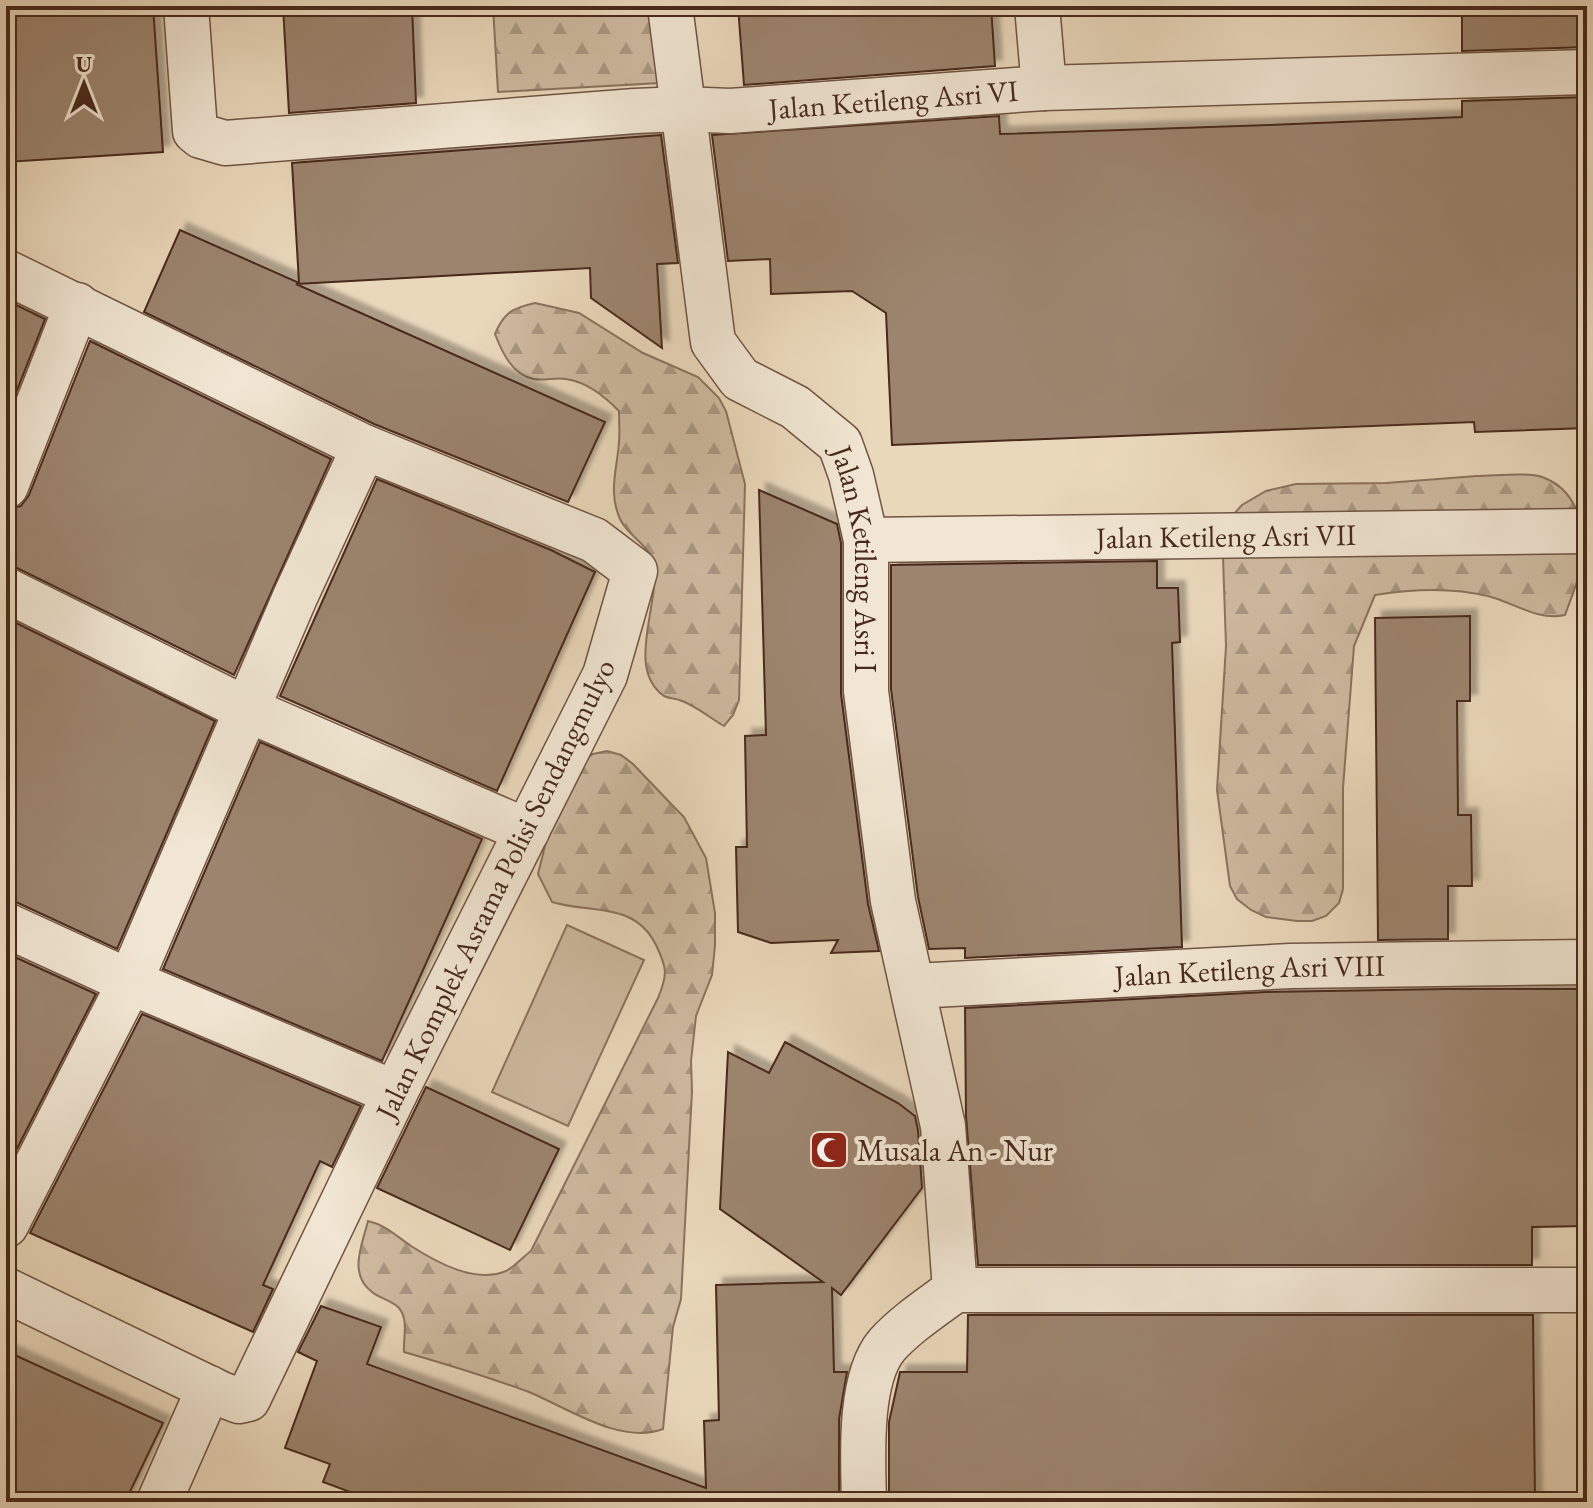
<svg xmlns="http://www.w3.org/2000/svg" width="1593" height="1508" font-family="'EB Garamond',serif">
<defs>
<pattern id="forest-firs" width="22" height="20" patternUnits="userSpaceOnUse" patternTransform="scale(2)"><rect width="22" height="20" fill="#cebaa0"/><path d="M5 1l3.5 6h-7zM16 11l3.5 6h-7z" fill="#a99782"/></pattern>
<filter id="shadow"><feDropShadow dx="7" dy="-7" stdDeviation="2" flood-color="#0004"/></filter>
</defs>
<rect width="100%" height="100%" fill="#ead8bb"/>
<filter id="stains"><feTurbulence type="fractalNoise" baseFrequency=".0025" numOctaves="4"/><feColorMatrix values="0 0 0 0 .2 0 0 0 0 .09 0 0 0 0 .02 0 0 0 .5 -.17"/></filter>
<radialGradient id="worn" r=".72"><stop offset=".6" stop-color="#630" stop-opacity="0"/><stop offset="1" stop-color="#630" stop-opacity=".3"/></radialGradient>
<g fill="url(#forest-firs)" stroke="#8b725e" stroke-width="2">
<path d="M493,6H653L660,83L498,92Z"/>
<path d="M535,303L579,313L643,353L698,377L719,398L726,411L745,484L739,700L733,715L724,726C710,718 696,706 682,701C676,698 670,699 664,696C624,668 662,602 653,562C649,545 628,536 620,519C608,492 617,470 619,442C620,432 619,421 619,411C604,396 587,382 566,379C556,377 545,381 534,379C512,375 502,352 495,334C504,312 513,308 535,303Z"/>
<path d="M1477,476C1494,476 1524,472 1539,476C1576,487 1588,527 1582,562C1579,580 1571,598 1565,615C1538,621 1514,603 1488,596C1451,587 1412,589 1375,595L1354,646L1343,788V889L1339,903L1326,916L1312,921H1297L1266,917L1251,910L1237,899L1230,886L1217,790L1226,646L1222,527L1242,505L1266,491L1296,484L1386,483Z"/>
<path d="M607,751L621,755L633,764L674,807L684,817L706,858L715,913V945L712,975L696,1016L691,1061L692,1091L681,1299L673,1327L663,1429C620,1445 568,1408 529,1392C488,1377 446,1364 404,1352C403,1338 409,1320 399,1308C393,1301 379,1298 372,1292C348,1274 362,1245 368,1221C386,1225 396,1236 411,1246C436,1262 475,1284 506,1271C514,1267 523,1257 531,1251L658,998C668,974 667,968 656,945C634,901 591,914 552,902L538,874L551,822L581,762L593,754Z"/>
</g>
<path fill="#cebaa0" stroke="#8b725e" stroke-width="2" d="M567,925L644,960L568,1126L492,1092Z"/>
<g fill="#9c846e" stroke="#48291b" stroke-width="2" filter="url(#shadow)">
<path d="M6,6H153L163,152L6,162Z"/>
<path d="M283,6H412L416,103L289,113Z"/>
<path d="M738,6H991L995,66L744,85Z"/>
<path d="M1462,6H1587V47L1462,51Z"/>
<path d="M1587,97V428L1475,432L1474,422L892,445L886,313L852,291L771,294L770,259L728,261L712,135L999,116L1000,134L1269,125L1462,117V101Z"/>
<path d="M661,135L678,263L657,264L662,348L591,298L590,268L296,284L605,422L568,502L374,424L144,312L180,230L299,283L292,163Z"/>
<path d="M6,300L45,319L6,418Z"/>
<path d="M90,341L331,459L234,675L17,568L6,565V510L21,506L29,495Z"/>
<path d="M377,479L551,550L595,572L497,791L280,696Z"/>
<path d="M759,490L837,524L841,543V694L868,904L879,951L831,953L838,940L771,943L738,932L736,847H747L745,736L766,735Z"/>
<path d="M1157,561V588H1178L1180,642L1172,643L1182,947L965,958V948L929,949L918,897L891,689V565Z"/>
<path d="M1470,616V701H1457L1458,815H1471L1472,886H1448V939L1378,940L1375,618Z"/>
<path d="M6,618L215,721L117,949L16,902L6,900Z"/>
<path d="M260,742L482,839L382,1061L163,969Z"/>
<path d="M6,953L96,994L6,1170Z"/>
<path d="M1448,989H1587V1226L1532,1227V1265H978L966,1116L965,1008L1266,992Z"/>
<path d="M142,1014L361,1106L332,1167L320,1161L263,1285L273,1289L253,1332L30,1233Z"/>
<path d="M785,1042L898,1103L915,1116L918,1130L922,1188L841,1295L832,1288L834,1372H847L839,1419V1502H377L323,1482L330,1464L285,1448L317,1361L298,1352L321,1306L381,1327L367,1364L706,1488L704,1421L719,1420L716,1285L823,1282L720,1209L728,1052L769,1073Z"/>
<path d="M426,1087L559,1149L510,1250L377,1188Z"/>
<path d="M968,1315H1533L1535,1502H889V1422L900,1372H967Z"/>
<path d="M6,1351L163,1423L125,1502H37L6,1488Z"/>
</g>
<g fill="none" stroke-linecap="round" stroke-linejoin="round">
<defs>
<g id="minor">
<path id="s1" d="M186,6L195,131L201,136L225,143L635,111L682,109L730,111L1044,88L1587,72"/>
<path id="s2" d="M670,6L713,342L740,379L795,407L840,444L851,475L866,540V691L893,901L943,1126L955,1290"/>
<path d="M1037,6L1044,88"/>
<path d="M6,272L364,447L594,540L635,571L605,675L395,1093L248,1399L239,1401L221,1394L6,1290"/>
<path d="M6,486L77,305"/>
<path id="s3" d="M866,540L1587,531"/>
<path d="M6,590L248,710L527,831"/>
<path d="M6,925L130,982L395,1093"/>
<path id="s4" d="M914,986L1290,966L1587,962"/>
<path d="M6,1225L130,982L295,597L364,447"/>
<path d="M159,1502L209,1388"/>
<path d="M864,1502C863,1460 858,1379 887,1345C906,1324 932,1307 955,1290H1587"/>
</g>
</defs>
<use href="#minor" stroke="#705543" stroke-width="47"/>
<use href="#minor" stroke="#f1e6d3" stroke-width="44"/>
</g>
<defs>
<symbol id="mosque-square" viewBox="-11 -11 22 22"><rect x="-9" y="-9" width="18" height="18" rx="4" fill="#8f2418" stroke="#f1e6d3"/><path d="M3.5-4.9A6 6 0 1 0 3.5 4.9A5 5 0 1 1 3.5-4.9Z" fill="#fff"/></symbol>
</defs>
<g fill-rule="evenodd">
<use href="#mosque-square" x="807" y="1128" width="44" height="44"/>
</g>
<g text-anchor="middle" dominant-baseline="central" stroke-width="8" stroke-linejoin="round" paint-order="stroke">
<g font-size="30" fill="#48291b" stroke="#f1e6d3">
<text stroke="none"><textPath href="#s1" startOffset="828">Jalan Ketileng Asri VI</textPath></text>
<text stroke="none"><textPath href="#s3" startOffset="360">Jalan Ketileng Asri VII</textPath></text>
<text stroke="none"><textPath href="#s2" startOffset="622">Jalan Ketileng Asri I</textPath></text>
<text transform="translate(495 889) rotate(-64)">Jalan Komplek Asrama Polisi Sendangmulyo</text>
<text stroke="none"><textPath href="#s4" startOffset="336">Jalan Ketileng Asri VIII</textPath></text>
</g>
<g font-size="30" fill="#48291b" stroke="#f1e6d3" text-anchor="start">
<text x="857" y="1150">Musala An - Nur</text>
</g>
</g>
<rect width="1593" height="1508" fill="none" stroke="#ead8bb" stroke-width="32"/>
<rect x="8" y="8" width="1577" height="1492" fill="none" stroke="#48291b" stroke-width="4"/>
<rect x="16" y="16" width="1561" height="1476" fill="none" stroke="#48291b" stroke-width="2"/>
<g transform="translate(84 84)" stroke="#f1e6d3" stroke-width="6" paint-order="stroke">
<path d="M0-6L14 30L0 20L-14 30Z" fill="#48291b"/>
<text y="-12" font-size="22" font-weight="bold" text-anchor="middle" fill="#48291b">U</text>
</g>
<rect width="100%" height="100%" filter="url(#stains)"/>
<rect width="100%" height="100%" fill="url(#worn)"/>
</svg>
